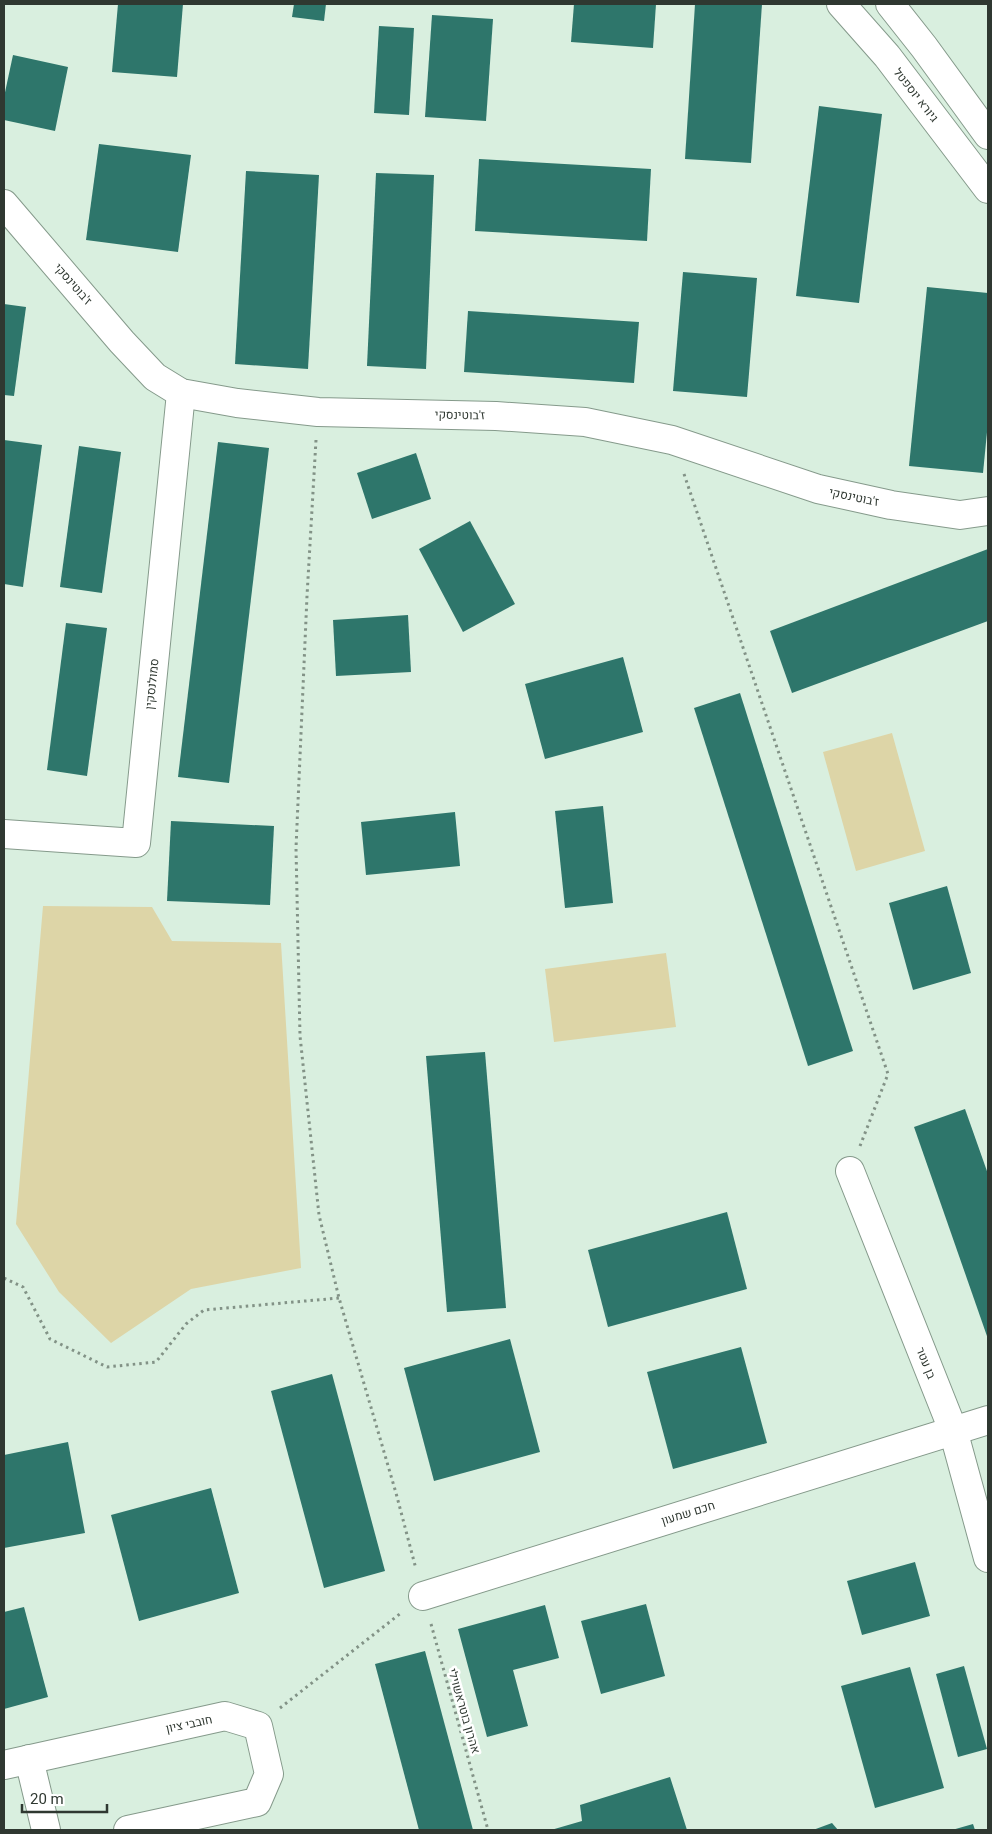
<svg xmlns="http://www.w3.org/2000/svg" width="992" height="1834" font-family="Roboto,Heebo,sans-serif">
<rect width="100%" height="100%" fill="#d9efdf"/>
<g fill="#ddd5a7">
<path d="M892,733L925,851L856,871L823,752Z"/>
<path d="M43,906L152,907L172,941L281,943L301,1268L191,1289L111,1343L59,1292L16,1224Z"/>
<path d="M666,953L676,1027L554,1042L545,969Z"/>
</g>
<g fill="#2e766b">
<path d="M118,4H183L177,77L112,72Z"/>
<path d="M294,4H326L324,21L292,17Z"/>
<path d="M574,4H656L653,48L571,42Z"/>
<path d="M695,4H762L751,163L685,159Z"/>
<path d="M432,15L493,19L486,121L425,117Z"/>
<path d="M379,26L414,28L409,115L374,113Z"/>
<path d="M13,55L68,67L55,131L4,120V97Z"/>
<path d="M819,106L882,114L859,303L796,296Z"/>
<path d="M99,144L191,155L178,252L86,240Z"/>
<path d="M479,159L651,169L647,241L475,231Z"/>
<path d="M246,171L319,175L308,369L235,364Z"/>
<path d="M376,173L434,175L426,369L367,366Z"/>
<path d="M683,272L757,278L747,397L673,391Z"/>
<path d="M927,287L988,293V422L983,473L909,466Z"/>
<path d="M4,304L26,307L14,396L4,395Z"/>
<path d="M468,311L639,322L634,383L464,372Z"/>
<path d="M4,440L42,445L23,587L4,584Z"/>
<path d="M218,442L269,448L229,783L178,777Z"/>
<path d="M79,446L121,452L102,593L60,587Z"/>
<path d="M416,453L431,499L372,519L357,473Z"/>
<path d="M470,521L515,604L463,632L419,549Z"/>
<path d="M988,549V621L792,693L770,631Z"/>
<path d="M408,615L411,672L336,676L333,620Z"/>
<path d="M66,623L107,628L87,776L47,770Z"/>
<path d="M623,657L643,732L545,759L525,684Z"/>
<path d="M740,693L853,1051L808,1066L694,708Z"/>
<path d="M603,806L613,903L565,908L555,811Z"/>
<path d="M455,812L460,866L366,875L361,822Z"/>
<path d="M171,821L274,826L270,905L167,901Z"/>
<path d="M947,886L971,973L913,990L889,903Z"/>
<path d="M485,1052L506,1308L447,1312L426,1056Z"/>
<path d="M965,1109L988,1174V1339L914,1127Z"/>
<path d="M727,1212L747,1289L608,1327L588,1250Z"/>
<path d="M510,1339L540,1452L434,1481L404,1368Z"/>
<path d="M741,1347L767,1443L673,1469L647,1372Z"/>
<path d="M332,1374L385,1571L324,1588L271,1391Z"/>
<path d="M68,1442L85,1533L4,1548V1455Z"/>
<path d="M211,1488L239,1593L139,1621L111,1515Z"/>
<path d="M915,1562L930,1616L862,1635L847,1581Z"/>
<path d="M646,1604L665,1676L601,1694L581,1621Z"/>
<path d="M545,1605L559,1658L513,1670L528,1726L487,1737L458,1629Z"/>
<path d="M24,1607L48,1697L4,1709V1612Z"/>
<path d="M425,1651L473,1830H419L375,1664Z"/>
<path d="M964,1666L987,1749L958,1757L936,1674Z"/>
<path d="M910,1667L944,1788L875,1808L841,1686Z"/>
<path d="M670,1777L687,1830H551L582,1821L580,1805Z"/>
<path d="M832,1823L838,1830H813Z"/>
<path d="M973,1824L975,1830H952Z"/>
</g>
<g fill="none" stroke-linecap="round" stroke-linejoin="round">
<defs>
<g id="minor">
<path d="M4,204L122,342L155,377L181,393L237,403L318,412L496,416L585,422L672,440L818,489L891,505L960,515L988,511"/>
<path d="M4,834L136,843L181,393"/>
<path d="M850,1171L953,1430L988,1558"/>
<path d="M423,1596L988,1420"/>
<path d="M29,1759L46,1830"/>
<path d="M4,1765L225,1716L258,1726L269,1774L257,1802L128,1830"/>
</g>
<g id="tertiary">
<path d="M841,4L887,56L988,189"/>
<path d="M890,4L924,47L988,135"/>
</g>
</defs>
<use href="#minor" stroke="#859a8b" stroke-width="30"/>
<use href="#tertiary" stroke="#859a8b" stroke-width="30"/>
<g stroke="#829286" stroke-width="3" stroke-dasharray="2.5 4" stroke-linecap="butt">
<path d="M316,440L307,596L296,848L300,1036L319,1215L339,1298L396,1493L416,1569"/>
<path d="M684,474L888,1074L860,1146"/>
<path d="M4,1278L23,1287L50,1339L107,1367L156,1362L186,1324L204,1310L339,1298"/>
<path d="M431,1624L488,1830"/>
<path d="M280,1708L401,1613"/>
</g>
<use href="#minor" stroke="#fff" stroke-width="28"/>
<use href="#tertiary" stroke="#fff" stroke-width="28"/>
</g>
<g text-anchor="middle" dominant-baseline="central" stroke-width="5" stroke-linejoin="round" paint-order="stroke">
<g font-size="12" fill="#2f3831" stroke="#fff">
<text transform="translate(916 95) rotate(52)">גיורא יוספטל</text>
<text transform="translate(73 284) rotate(49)">ז'בוטינסקי</text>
<text transform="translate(460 415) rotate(1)">ז'בוטינסקי</text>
<text transform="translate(854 497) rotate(12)">ז'בוטינסקי</text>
<text transform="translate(152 684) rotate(-84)">סמולנסקין</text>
<text transform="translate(926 1363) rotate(68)">בן עטר</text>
<text transform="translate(688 1513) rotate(-17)">חכם שמעון</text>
<text transform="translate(464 1711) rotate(74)">אהרון בוטראשוילי</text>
<text transform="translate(189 1724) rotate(-12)">חובבי ציון</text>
</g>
</g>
<rect width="992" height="1834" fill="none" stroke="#2f3831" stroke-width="10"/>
<path d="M22 1804v8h85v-8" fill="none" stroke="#2f3831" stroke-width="2.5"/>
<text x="30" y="1804" font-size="15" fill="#2f3831" stroke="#ffffff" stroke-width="4" paint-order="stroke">20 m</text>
</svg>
